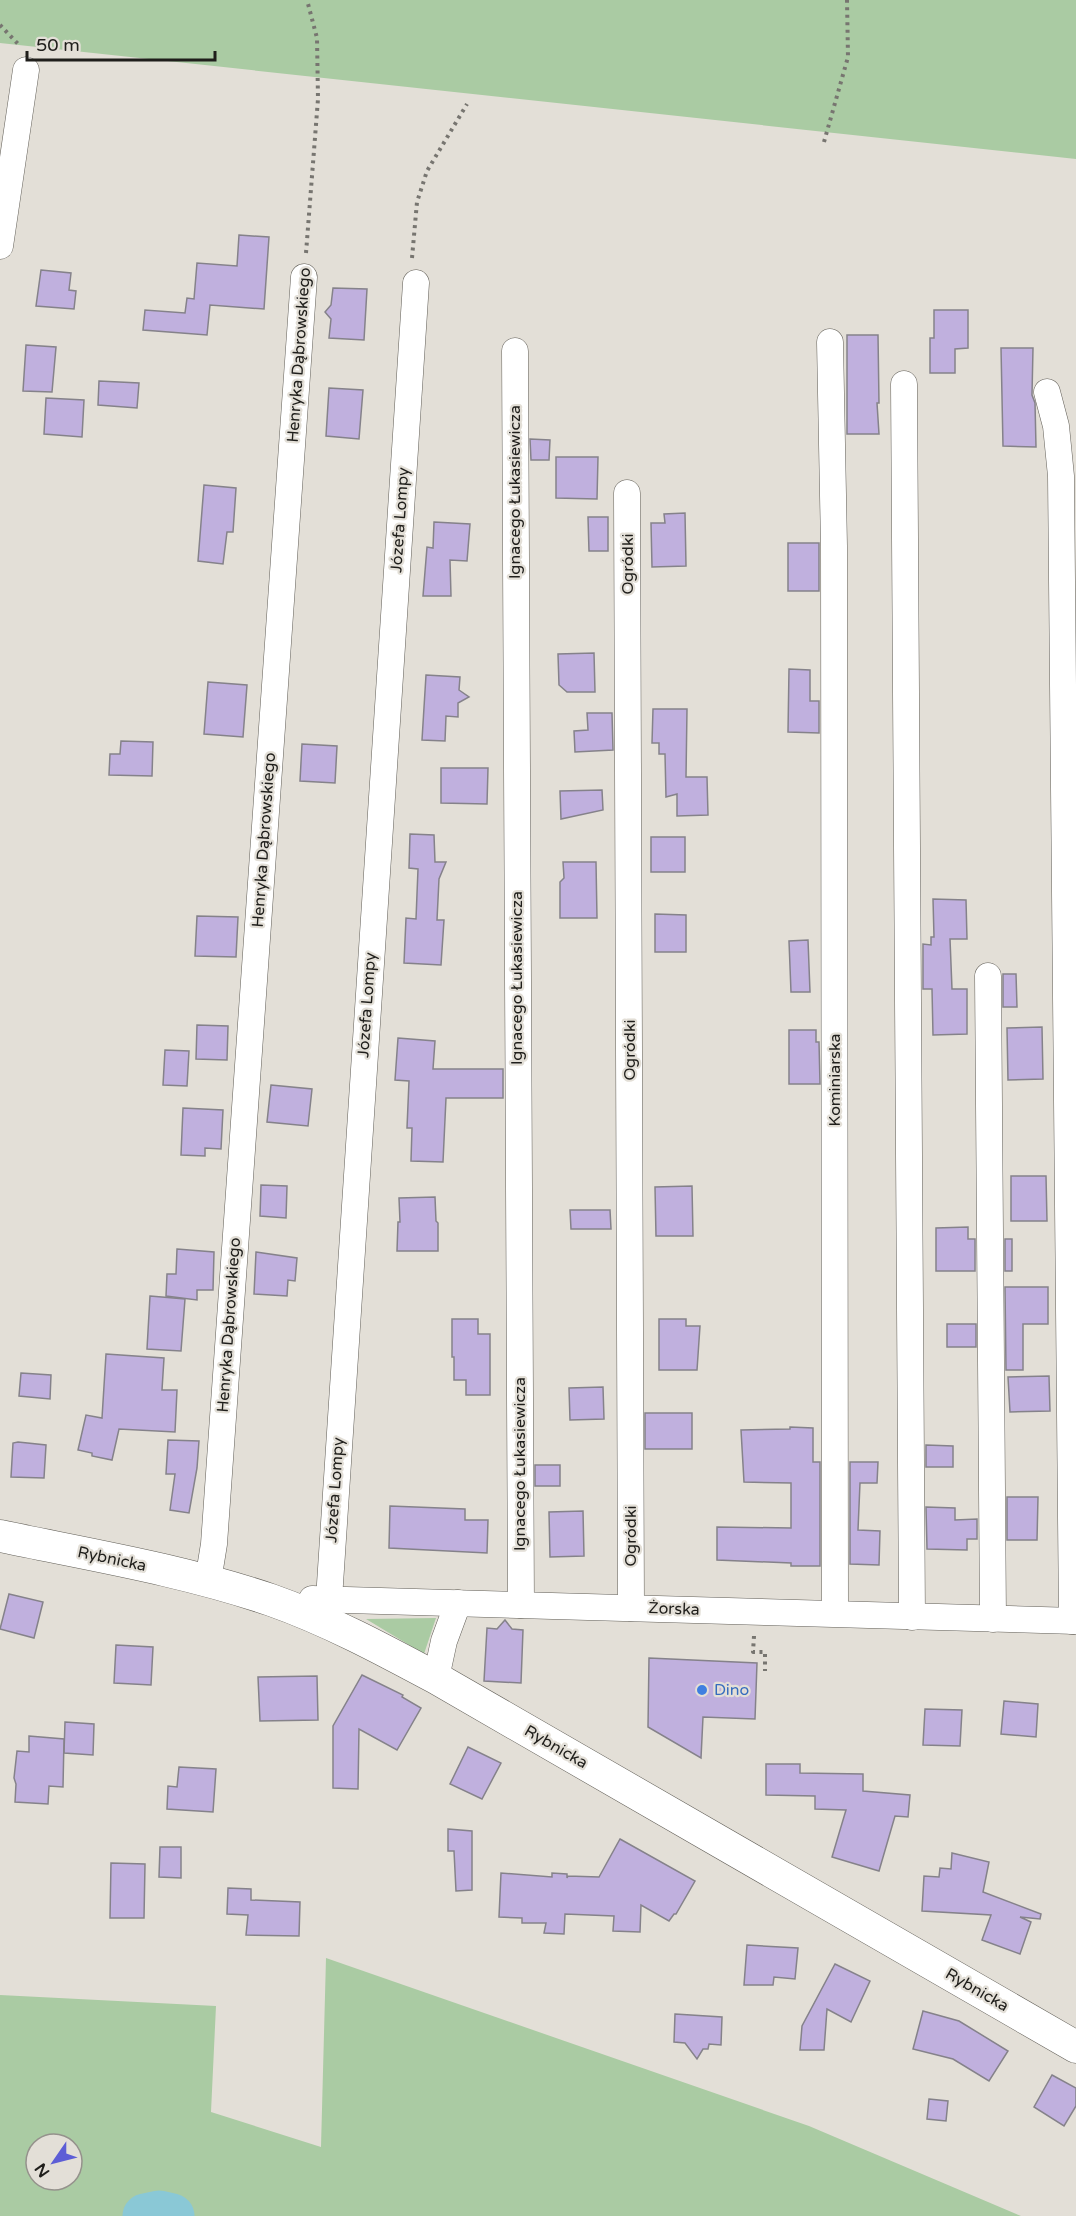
<svg xmlns="http://www.w3.org/2000/svg" width="1076" height="2216" font-family="'Varela Round',sans-serif">
<rect width="100%" height="100%" fill="#e3dfd7"/>
<g fill="#aacba3" fill-rule="evenodd">
<path d="M0,0H1076V159L0,43Z"/>
<path d="M436,1618L424,1654L366,1619Z"/>
<path d="M326,1958L809,2126L1021,2216H0V1995L216,2006L211,2112L321,2147ZM36,2144H72V2180H36Z"/>
</g>
<g fill="none" stroke-linecap="round" stroke-linejoin="round">
<path stroke="#8ac8d6" stroke-width="45" d="M145,2216L159,2213L172,2216"/>
</g>
<g fill="#c0b0de" stroke="#85828a" stroke-width="1.5">
<path d="M239,235L269,237L264,309L210,305L207,335L143,330L145,310L185,313L187,298L194,299L197,263L237,266Z"/>
<path d="M41,270L71,273L69,290L76,291L74,309L36,306Z"/>
<path d="M333,288L367,289L364,340L329,338L331,319L325,312L331,305Z"/>
<path d="M934,310H968V348L955,349V373H930V338H934Z"/>
<path d="M847,335H878L879,403H877L879,434H847Z"/>
<path d="M26,345L56,347L52,392L23,391Z"/>
<path d="M1001,348H1033L1032,395L1035,403L1036,447L1003,446Z"/>
<path d="M99,381L139,383L137,408L98,405Z"/>
<path d="M329,388L363,390L359,439L326,436Z"/>
<path d="M46,398L84,400L82,437L44,434Z"/>
<path d="M530,439L550,440L549,460H531Z"/>
<path d="M556,457H598L597,499L556,498Z"/>
<path d="M204,485L236,488L233,532H227L223,564L198,561Z"/>
<path d="M685,513L686,566L652,567L651,523H665L664,514Z"/>
<path d="M588,517H608V551H589Z"/>
<path d="M434,522L470,524L467,561L450,560L451,596H423L427,547L433,548Z"/>
<rect x="788" y="543" width="31" height="48"/>
<path d="M594,653L595,692H567L559,685L558,654Z"/>
<path d="M789,669L810,670V701H819V733L788,732Z"/>
<path d="M426,675L460,677L459,690L469,697L458,703V717L446,716L445,741L422,740Z"/>
<path d="M208,682L247,685L243,737L204,734Z"/>
<path d="M653,709H687L686,777H707L708,815L677,816V794L666,797L665,754H659V743H652Z"/>
<path d="M587,713H612L613,750L575,752L574,731L588,730Z"/>
<path d="M121,741L153,742L152,776L109,775L110,754H120Z"/>
<path d="M302,744L337,746L335,783L300,781Z"/>
<path d="M441,768H488L487,804L441,803Z"/>
<path d="M602,790L603,810L561,819L560,791Z"/>
<path d="M410,834L434,835L435,862H446L439,879L437,920H444L441,965L404,963L406,918L416,919L418,869L409,868Z"/>
<rect x="651" y="837" width="34" height="35"/>
<path d="M563,862H596L597,918H560V882L564,878Z"/>
<path d="M933,899L966,900L967,939H950L952,989H967V1034L933,1035L932,989H923V944L931,945V937H934Z"/>
<path d="M655,914L686,915V952H655Z"/>
<path d="M197,916L238,917L236,957L195,956Z"/>
<path d="M808,940L810,992H791L789,941Z"/>
<path d="M1003,974H1016L1017,1007H1003Z"/>
<path d="M197,1025L228,1026L227,1060L196,1059Z"/>
<path d="M1042,1027L1043,1079L1008,1080L1007,1028Z"/>
<path d="M789,1030H816V1042H819L820,1084H789Z"/>
<path d="M398,1038L435,1041L433,1069H503V1098H446L443,1162L411,1161L412,1128H407L409,1081L395,1080Z"/>
<path d="M165,1050L189,1051L187,1086L163,1085Z"/>
<path d="M271,1085L312,1089L308,1126L267,1122Z"/>
<path d="M183,1108L223,1110L221,1149L205,1148V1156L181,1155Z"/>
<path d="M1011,1176H1046L1047,1221H1011Z"/>
<path d="M261,1185L287,1186L286,1218L260,1216Z"/>
<path d="M692,1186L693,1236H656L655,1187Z"/>
<path d="M435,1197L436,1221L438,1223V1251H397L398,1222H400L399,1198Z"/>
<path d="M570,1210H610L611,1229H571Z"/>
<path d="M968,1227V1239H975V1271H936V1228Z"/>
<rect x="1005" y="1239" width="7" height="32"/>
<path d="M177,1249L214,1252L213,1290H197V1300L166,1296L167,1274H176Z"/>
<path d="M256,1252L297,1258L295,1281L288,1280L287,1296L254,1294Z"/>
<path d="M1005,1287H1048V1324H1023V1370H1006Z"/>
<path d="M150,1296L185,1299L181,1351L147,1349Z"/>
<path d="M452,1319H478V1334H490V1395H466V1380H454V1357H452Z"/>
<path d="M659,1319H686V1326H700L697,1370H659Z"/>
<rect x="947" y="1324" width="29" height="23"/>
<path d="M106,1354L164,1358L162,1390H177L175,1432L119,1429L112,1460L92,1456V1453L78,1450L86,1415L102,1418Z"/>
<path d="M21,1373L51,1375L50,1399L19,1396Z"/>
<path d="M1049,1376L1050,1411L1010,1412L1008,1377Z"/>
<path d="M603,1387L604,1419L570,1420L569,1388Z"/>
<rect x="645" y="1413" width="47" height="36"/>
<path d="M790,1427L813,1428V1462H820V1566H791V1563L717,1560V1527L791,1528V1483L744,1482L741,1430L790,1429Z"/>
<path d="M168,1440L199,1441L197,1468L189,1513L170,1510L175,1474H166Z"/>
<path d="M18,1442L46,1445L44,1478L11,1477L13,1443Z"/>
<path d="M926,1445L953,1446V1467H926Z"/>
<path d="M850,1462H878L877,1483H860L858,1530L880,1531L879,1565L850,1564Z"/>
<rect x="535" y="1465" width="25" height="21"/>
<path d="M1007,1497H1038L1037,1540H1007Z"/>
<path d="M390,1506L465,1509V1520H488L487,1553L389,1548Z"/>
<path d="M926,1507L955,1508V1520L977,1519V1539H967V1550L927,1549Z"/>
<path d="M583,1511L584,1556L550,1557L549,1512Z"/>
<path d="M9,1594L43,1602L34,1638L0,1629Z"/>
<path d="M505,1620L512,1629L523,1630L521,1683L484,1681L487,1628L497,1629Z"/>
<path d="M116,1645L153,1647L151,1685L114,1683Z"/>
<path d="M649,1658L757,1663L755,1719L703,1717L701,1758L648,1727Z"/>
<path d="M362,1675L403,1695L402,1697L421,1708L397,1750L359,1729L358,1789L333,1788V1726Z"/>
<path d="M317,1676L318,1720L260,1721L258,1677Z"/>
<path d="M1004,1701L1038,1704L1036,1737L1001,1734Z"/>
<path d="M925,1709L962,1710L960,1746L923,1745Z"/>
<path d="M65,1722L94,1724L93,1755L64,1753Z"/>
<path d="M29,1736L64,1739L63,1787L49,1786L48,1804L15,1802L16,1784L14,1778L17,1751L29,1752Z"/>
<path d="M468,1747L501,1763L482,1799L450,1784Z"/>
<path d="M766,1764H800V1773L863,1774V1791L910,1795L908,1817L895,1816L879,1871L832,1857L846,1810L815,1809V1796L766,1795Z"/>
<path d="M179,1767L216,1769L213,1812L167,1809L168,1786L177,1787Z"/>
<path d="M448,1829L472,1831V1890L456,1891L454,1851H448Z"/>
<path d="M620,1839L695,1881L676,1914H674L669,1921L641,1905L640,1932L613,1931L614,1916L565,1914L564,1934L544,1933L546,1923H522V1918L499,1917L501,1873L552,1877V1873L567,1874V1878L568,1876L599,1877Z"/>
<path d="M160,1847H181V1878L159,1877Z"/>
<path d="M952,1853L989,1862L983,1892L1041,1914L1040,1919L1020,1917L1031,1922L1020,1954L982,1940L991,1915L922,1911L924,1876L939,1877L940,1868L951,1869Z"/>
<path d="M111,1863L145,1864L144,1918H110Z"/>
<path d="M228,1888L251,1889V1900L300,1902L299,1936L246,1935L248,1915L227,1914Z"/>
<path d="M747,1945L798,1948L795,1979L774,1977L773,1985H744Z"/>
<path d="M835,1964L870,1981L851,2022L827,2009L824,2050H800L802,2026Z"/>
<path d="M923,2011L959,2021L1008,2051L989,2081L953,2059L913,2049Z"/>
<path d="M675,2014L722,2017L721,2045L709,2044L708,2049H703L697,2059L685,2043L674,2042Z"/>
<path d="M1052,2075L1076,2088V2106L1064,2126L1034,2107Z"/>
<path d="M929,2099L948,2101L946,2121L927,2119Z"/>
</g>
<g fill="none" stroke-linecap="round" stroke-linejoin="round">
<defs>
<g id="minor">
<path d="M0,246L26,70"/>
<path d="M830,342L834,546L835,1613"/>
<path d="M515,351L521,1605"/>
<path d="M904,384L912,1617"/>
<path d="M1047,392L1056,426L1061,476L1072,1621"/>
<path d="M627,493L631,1608"/>
<path d="M988,976L993,1619"/>
<path d="M208,1581L214,1544L304,277"/>
<path d="M312,1599L1076,1621"/>
<path d="M329,1599L416,283"/>
<path d="M436,1678L444,1641L458,1603"/>
</g>
<path id="major" d="M0,1536C91,1555 183,1570 271,1600C328,1620 382,1649 436,1678L1076,2047"/>
</defs>
<use href="#minor" stroke="#625f58" stroke-width="27"/>
<use href="#major" stroke="#625f58" stroke-width="33"/>
<g stroke="#777570" stroke-width="4" stroke-dasharray="3 4.5" stroke-linecap="butt">
<path d="M0,25L20,46"/>
<path d="M824,142L848,57L847,0"/>
<path d="M306,253L318,99L317,38L307,0"/>
<path d="M412,258L417,202L427,171L467,104"/>
<path d="M754,1636L753,1652H765V1671"/>
</g>
<use href="#minor" stroke="#fff" stroke-width="26"/>
<use href="#major" stroke="#fff" stroke-width="32"/>
</g>
<circle fill="#3f7fe0" stroke="#e3dfd7" stroke-width="2" cx="702" cy="1690" r="6"/>
<g text-anchor="middle" dominant-baseline="central" stroke-width="4.5" stroke-linejoin="round" paint-order="stroke">
<g font-size="16" fill="#1f1e1b" stroke="#e3dfd7">
<text transform="translate(299 355) rotate(-86)">Henryka Dąbrowskiego</text>
<text transform="translate(515 492) rotate(-90)">Ignacego Łukasiewicza</text>
<text transform="translate(400 520) rotate(-86)">Józefa Lompy</text>
<text transform="translate(628 564) rotate(-90)">Ogródki</text>
<text transform="translate(264 840) rotate(-86)">Henryka Dąbrowskiego</text>
<text transform="translate(517 978) rotate(-90)">Ignacego Łukasiewicza</text>
<text transform="translate(367 1005) rotate(-86)">Józefa Lompy</text>
<text transform="translate(630 1050) rotate(-90)">Ogródki</text>
<text transform="translate(835 1080) rotate(-90)">Kominiarska</text>
<text transform="translate(229 1325) rotate(-86)">Henryka Dąbrowskiego</text>
<text transform="translate(520 1464) rotate(-90)">Ignacego Łukasiewicza</text>
<text transform="translate(335 1490) rotate(-86)">Józefa Lompy</text>
<text transform="translate(631 1536) rotate(-90)">Ogródki</text>
<text transform="translate(112 1559) rotate(12)">Rybnicka</text>
<text transform="translate(674 1609) rotate(2)">Żorska</text>
<text transform="translate(556 1747) rotate(30)">Rybnicka</text>
<text transform="translate(977 1990) rotate(30)">Rybnicka</text>
</g>
<g font-size="16" fill="#366cbe" stroke="#e3dfd7" text-anchor="start">
<text x="714" y="1690">Dino</text>
</g>
</g>
<g transform="translate(54 2162) rotate(235)"><circle r="28" fill="#e3dfd7" stroke="#95928c" stroke-width="1.5"/>
<path d="M0-4.5L10 22L0 15L-10 22Z" fill="#5d5ed6"/>
<text y="-9" font-size="16" font-weight="bold" text-anchor="middle" fill="#1f1e1b">N</text>
</g>
<path d="M27 51v9h188v-9" fill="none" stroke="#1f1e1b" stroke-width="3"/>
<text x="36" y="51" font-size="18" fill="#1f1e1b" stroke="#e3dfd7" stroke-width="4.5" paint-order="stroke">50 m</text>
</svg>
